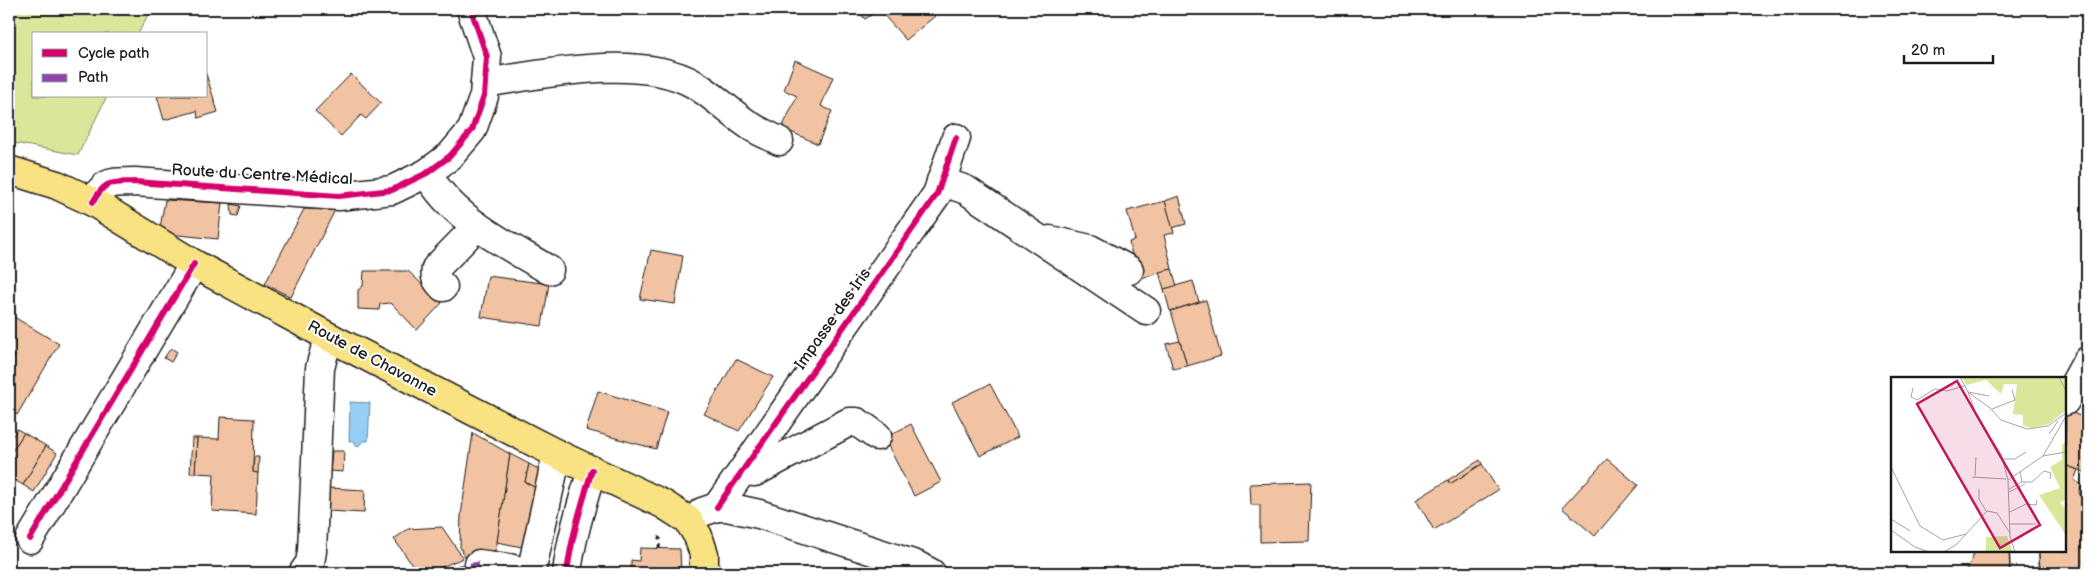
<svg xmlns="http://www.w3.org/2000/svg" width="2096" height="582" font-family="'Balsamiq Sans',sans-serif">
<rect width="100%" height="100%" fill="#fff"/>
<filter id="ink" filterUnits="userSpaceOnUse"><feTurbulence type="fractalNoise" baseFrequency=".02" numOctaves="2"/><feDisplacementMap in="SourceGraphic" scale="10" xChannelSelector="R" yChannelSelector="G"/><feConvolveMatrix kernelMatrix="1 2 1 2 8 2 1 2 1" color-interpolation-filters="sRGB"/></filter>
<g filter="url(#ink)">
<path fill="#d8e79a" stroke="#7a825b" d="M9,9H151L138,34H34V96H107L78,155L9,142Z"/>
<path fill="#95cff5" stroke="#65879e" d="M350,402L370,403L368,441H363L358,447L356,446L354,441H349Z"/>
<g fill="#f2c3a2" stroke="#1c1c1c">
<path d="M856,9H928L935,16L906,40L879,10L865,19Z"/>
<path d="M795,60L833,77L821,106L832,111L818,144L782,128L797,96L784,90Z"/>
<path d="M206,74L218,112L198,118L197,111L164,120L157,96H206Z"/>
<path d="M351,74L381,103L366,119L361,115L341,136L315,111Z"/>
<path d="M1179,196L1186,224L1172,228L1165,201Z"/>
<path d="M165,200L222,203L218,239L159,233Z"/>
<path d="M1165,201L1174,233L1164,235L1172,269L1138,279L1129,242L1135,240L1127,211Z"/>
<path d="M231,204L241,206L238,216L232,215Z"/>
<path d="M304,209L335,210L291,297L265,284Z"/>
<path d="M651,250L683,256L675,304L640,299Z"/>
<path d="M1172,269L1177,286L1164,289L1159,272Z"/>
<path d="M364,271H408L442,303L417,330L391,303L380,304L379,310L358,309V290L363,286Z"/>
<path d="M488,276L549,284L542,326L481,317Z"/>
<path d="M1193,281L1199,302L1170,311L1164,289Z"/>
<path d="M1206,300L1221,356L1187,366L1171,311Z"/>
<path d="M9,314L59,344L17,415L9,410V361L11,362L15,355L9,351Z"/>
<path d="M1180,341L1187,366L1173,369L1166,344Z"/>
<path d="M171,348L177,352L171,362L164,358Z"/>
<path d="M9,351L15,355L11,362L9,361Z"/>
<path d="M736,359L773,377L739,431L704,414Z"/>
<path d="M990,384L1018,437L980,456L952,402Z"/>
<path d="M598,391L667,412L656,449L586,430Z"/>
<path d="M2066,410L2087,419V473L2065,465Z"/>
<path d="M220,417L254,419L253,472L258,473L256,514L212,511L214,474L195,473L197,438L219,439Z"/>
<path d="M911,424L941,482L914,496L884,438Z"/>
<path d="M17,429L24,433L9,456V442Z"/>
<path d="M24,433L46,446L23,485L9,477V456Z"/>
<path d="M473,433L510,454L496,550L465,557L460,547L461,515Z"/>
<path d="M192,438H197L195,473H190Z"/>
<path d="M46,446L57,453L34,492L23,485Z"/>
<path d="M332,451H344L343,472L330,471Z"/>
<path d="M510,454L529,464L525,482L536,488L522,547L497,542Z"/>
<path d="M254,457H259L258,473L253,472Z"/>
<path d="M1607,459L1638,485L1595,536L1562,508Z"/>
<path d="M1480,460L1482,464L1450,484L1448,480Z"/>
<path d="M529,464L540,470L536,488L525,482Z"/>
<path d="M1482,464L1498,490L1434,530L1416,500L1448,480L1450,484Z"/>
<path d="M2065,465L2078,470L2074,480L2082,485L2079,492L2083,502L2087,503V519H2084V531L2087,530V573H2031V551H2065Z"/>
<path d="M1311,482L1309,541L1260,542V505H1251L1250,484Z"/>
<path d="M329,488L365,490L364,513L328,511Z"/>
<path d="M442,527L463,558L427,573H418L394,539L408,529Z"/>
<path d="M640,548L680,549L681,573H631V560L639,561Z"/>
<path d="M1975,551H2014L2008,573H1975L1967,570Z"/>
</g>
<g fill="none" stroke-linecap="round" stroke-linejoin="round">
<defs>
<g id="minor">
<path d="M485,83C543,74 641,53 694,84C715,96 731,114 752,127C760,132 770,136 779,141"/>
<path d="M427,173C452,219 506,244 549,270"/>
<path d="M941,181L966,190L1146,311"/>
<path d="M93,202C106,179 111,183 135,182L339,196L392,190L427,173L450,156L472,130L484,96L487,57L471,9"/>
<path d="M1050,240L1090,249L1129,270"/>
<path d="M443,287C437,281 434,277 436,268L477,226"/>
<path d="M2065,401L2087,361"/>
<path d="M743,471L755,472L849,422H857L877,436"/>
<path d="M717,507L937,194L956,138"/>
<path d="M702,512L717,507H727L759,514L916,565L931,573"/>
<path d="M30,539L194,264"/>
<path d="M2024,551L2025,573"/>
<path d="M479,564L509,568L529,573"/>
<path d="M303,573L310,563L312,551L320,368L324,353L331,338"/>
<path d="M531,573L557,454"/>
<path d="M567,573C571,538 582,504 592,470"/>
</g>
<path id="major" d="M9,170L57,185L93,202L194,264L331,338L557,454L663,504L688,520L698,536L704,554V573"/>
</defs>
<use href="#minor" stroke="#1c1c1c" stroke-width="31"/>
<use href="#major" stroke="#1c1c1c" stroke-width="31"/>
<path stroke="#1c1c1c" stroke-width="3" stroke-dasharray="4 4" stroke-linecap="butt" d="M658,537L660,539L659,548"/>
<use href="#minor" stroke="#fff" stroke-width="28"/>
<use href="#major" stroke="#f8e281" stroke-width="28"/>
<path stroke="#8e44ad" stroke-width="5" stroke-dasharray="10 5" stroke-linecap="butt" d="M441,573L459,567L479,564"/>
<defs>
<g id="cycleway">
<path d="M93,202C106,179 111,183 135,182L339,196L392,190L427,173L450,156L472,130L484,96L487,57L471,9"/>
<path d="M717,507L937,194L956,138"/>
<path d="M30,539L194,264"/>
<path d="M567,573C571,538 582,504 592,470"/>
</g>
</defs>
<use href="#cycleway" stroke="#fff" stroke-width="9"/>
<use href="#cycleway" stroke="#d6006c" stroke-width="6"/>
</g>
</g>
<g text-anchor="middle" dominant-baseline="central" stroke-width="4" stroke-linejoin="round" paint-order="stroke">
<g font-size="16" fill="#1c1c1c" stroke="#fff">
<text transform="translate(262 175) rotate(3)">Route du Centre Médical</text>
<text transform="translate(833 319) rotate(-55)">Impasse des Iris</text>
<text transform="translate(372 359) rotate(28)">Route de Chavanne</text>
</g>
</g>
<g transform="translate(1891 377)">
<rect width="175" height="175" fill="#fff"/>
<path d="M71,0H175V33L158,47L142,51L132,49V38L122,37L126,7H113L110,17L95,3L75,8ZM175,65V122L169,126L175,132V158L148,118L169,111L159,90L171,83V68ZM116,159L122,175H95V160Z" fill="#d8e79a"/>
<path fill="none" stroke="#a4a4a4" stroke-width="1" d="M69,0L77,15L98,19M168,0L175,14M22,11L20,20L26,23L44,12L56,14L73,9M101,32L124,23L121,13M158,57L167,44M152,79L175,75M111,82H124L135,75M0,90L29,149L52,163L75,157M84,99L85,80M81,100L115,102M117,103L110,77L86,40L77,15L99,31L110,43L136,52L157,49L175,36M131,105H141L153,94L160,96L159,102M88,112V122L95,134M118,112L131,105L129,95M118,115L134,107M119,135L135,127L145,128L146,123M0,142L19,154M119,147H145M0,153L24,170L38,175M53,175L66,167L96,134L106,136L119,156M124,175L119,159L117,103L152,79L175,39"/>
<path fill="#c2185b" fill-opacity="0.15" stroke="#c2185b" stroke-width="2.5" d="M66,4L149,148L109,171L26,27Z"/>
<rect width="175" height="175" fill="none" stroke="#1c1c1c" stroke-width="2.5"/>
</g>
<rect width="2096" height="582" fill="none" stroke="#fff" stroke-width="30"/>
<rect x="15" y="15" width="2066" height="552" fill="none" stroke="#1c1c1c" stroke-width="2" filter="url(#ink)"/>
<rect x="32" y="32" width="175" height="65" fill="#ffffff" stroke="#a4a4a4"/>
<rect x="42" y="49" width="25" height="8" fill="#d6006c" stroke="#a4a4a4"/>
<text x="78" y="58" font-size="15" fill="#1c1c1c">Cycle path</text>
<rect x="42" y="74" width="25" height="8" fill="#8e44ad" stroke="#a4a4a4"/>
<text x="78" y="82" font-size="15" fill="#1c1c1c">Path</text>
<path d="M1904 55v8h89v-8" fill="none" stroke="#1c1c1c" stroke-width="2.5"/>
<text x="1911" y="55" font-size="15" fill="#1c1c1c" stroke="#ffffff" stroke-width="4" paint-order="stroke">20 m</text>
</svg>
